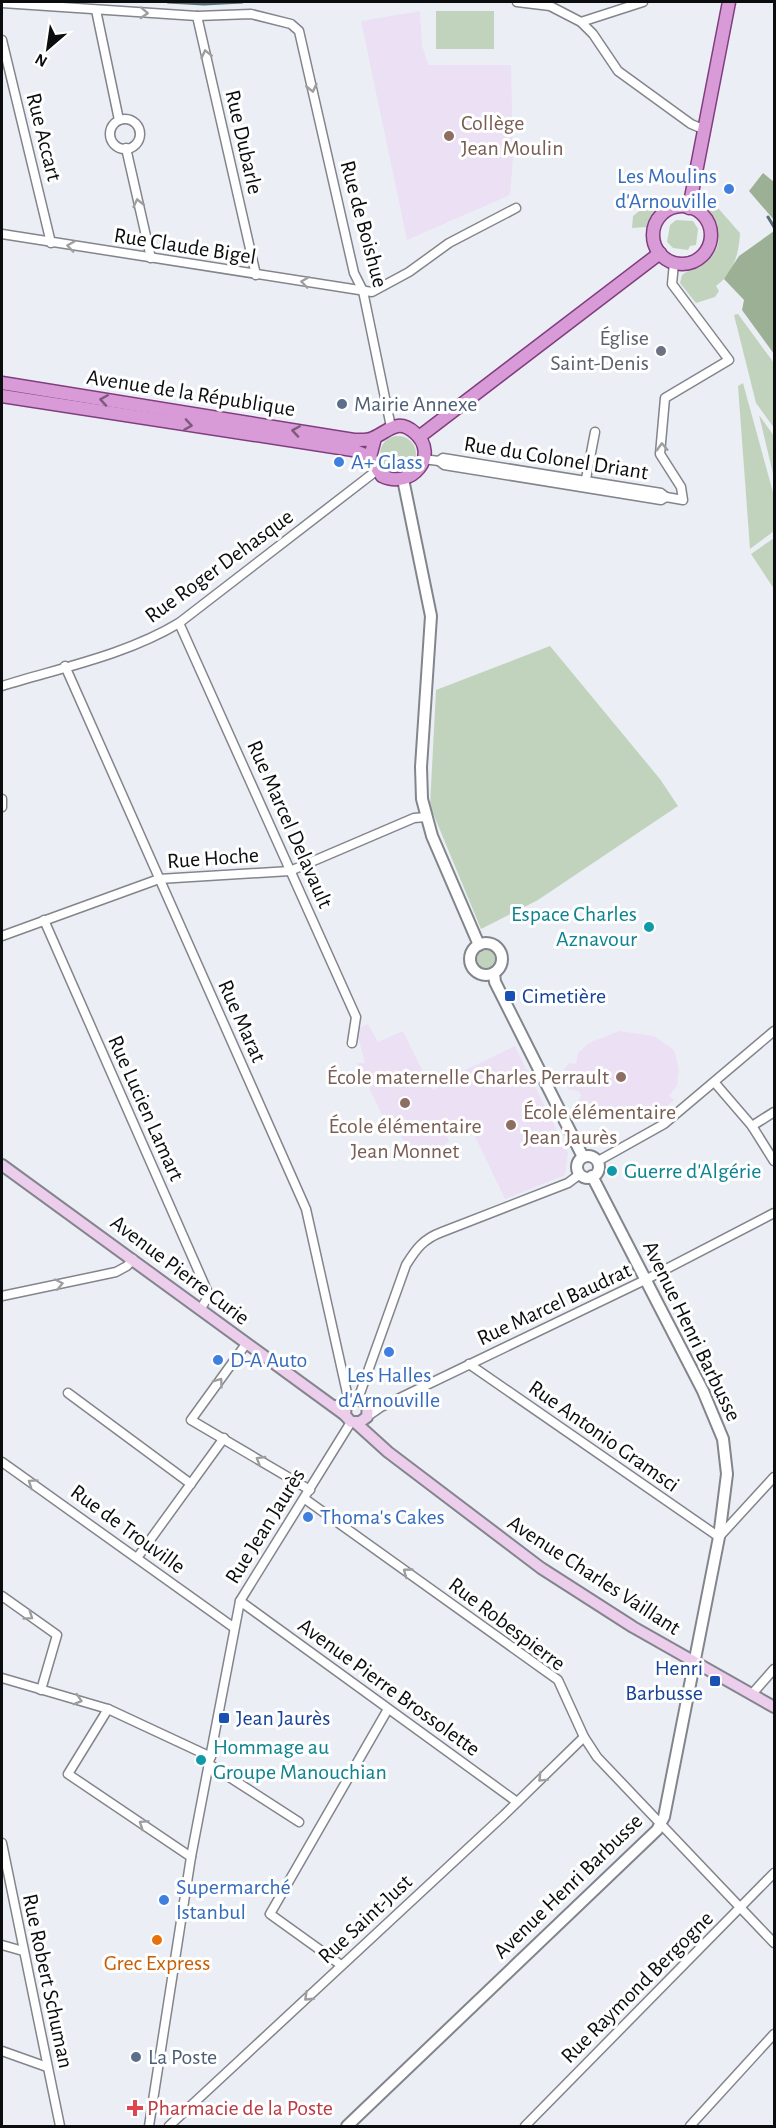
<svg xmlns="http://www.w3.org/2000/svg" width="776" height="2128" font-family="'Alegreya Sans',sans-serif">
<rect width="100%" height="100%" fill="#ebeff5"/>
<g fill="#ebe0f4">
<path d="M420,11L422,46L429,65H511L513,158L510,195L407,240L361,21Z"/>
<path d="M368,1024L378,1042L403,1031L432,1090L453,1081L461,1072L515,1046L568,1153L565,1175L505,1199L470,1126L460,1119L442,1127L450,1142L414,1160L394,1124L383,1117L357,1063H365L356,1029Z"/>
<path d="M619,1031L654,1036L674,1050L679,1069L677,1085L669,1096L674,1100L662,1110L658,1105L647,1111L623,1114L600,1112L594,1120L580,1119L574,1107L581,1096L579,1091L569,1090L561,1075L569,1063L576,1064L578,1053L589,1043Z"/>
</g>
<g fill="#c2d3bd">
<rect x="436" y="11" width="58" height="38"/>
<path d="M702,190L740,233C739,253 734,273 716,286L719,291L715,297L696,303L680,283L682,275C689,269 699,269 706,262C733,238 709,223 701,204C700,200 701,194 702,190Z"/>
<path d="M649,203L655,211L647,227L632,228L633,216Z"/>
<path d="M676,220L693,221L698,229L696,245L690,246L688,250L673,248L667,242L670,225Z"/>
<path d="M738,314L774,363V428L756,403L734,315Z"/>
<path d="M743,383L774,496V531L750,549L738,386Z"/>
<path d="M759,415L774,436V478Z"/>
<circle cx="398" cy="454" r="18"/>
<path d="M774,538V589L751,554Z"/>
<path d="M550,646L660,779L678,806L538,900L481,929L430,806L436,690Z"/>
<circle cx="486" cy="959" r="9"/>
</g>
<g fill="#9cb096">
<path d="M763,173L774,182V220L749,191Z"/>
<path d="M774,231V354L742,310L744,300L724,279L739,256Z"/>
</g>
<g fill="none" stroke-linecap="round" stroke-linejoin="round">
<g stroke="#546f76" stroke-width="3">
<path d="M168,2L204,4L242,2"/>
<path d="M768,217L774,227"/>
</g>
<defs>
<g id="minor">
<path d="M517,2L550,6L581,22L593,34L618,71L691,124L703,129"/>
<path d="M2,3L197,16L251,14L291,24L299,31L354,273L363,291L391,427"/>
<path d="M96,10L119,120"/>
<path d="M197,16L256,275"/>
<path d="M581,22L643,2"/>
<path d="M2,40L51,243"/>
<circle cx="125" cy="134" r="15"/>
<path d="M126,148L151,258"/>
<path d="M2,234L372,292L409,272L449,243L516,208"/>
<path d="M423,459L439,461L443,458L661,493L666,497"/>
<path d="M439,461L444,465L661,500L666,497L683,500L681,487L660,454L665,398L729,360L672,284L674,263"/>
<path d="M585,484L595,432"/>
<path d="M179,623L356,1017L352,1043"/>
<path d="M65,666L306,1209L349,1402"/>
<path d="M2,686C60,668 126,655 179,623L376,471"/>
<path d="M2,799V807"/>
<path d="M44,920L209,1295L200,1310"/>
<path d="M2,936L159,879L290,871L414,818L426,817"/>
<path d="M715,1083L752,1126L774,1161"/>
<path d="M752,1126L774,1112"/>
<path d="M598,1161L664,1124L774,1031"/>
<path d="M2,1296L116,1272L127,1266L133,1259"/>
<path d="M246,1344L191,1420L310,1490"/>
<path d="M469,1364L719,1537L774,1477"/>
<path d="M68,1393L191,1484"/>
<path d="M358,1399L406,1265C416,1249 423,1239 442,1232L568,1183L580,1174"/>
<path d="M368,1416L381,1407L645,1280L774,1213"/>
<path d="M2,1462L233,1627"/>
<path d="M305,1499L558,1680L584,1737L597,1757L774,1943"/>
<path d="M137,1558L224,1438"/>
<path d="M2,1596L57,1635L41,1690"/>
<path d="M240,1601L517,1802"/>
<path d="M2,1678L108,1709L211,1757"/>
<path d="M752,1694L774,1669"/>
<path d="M108,1709L68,1774L191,1857"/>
<path d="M209,1764L299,1822"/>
<path d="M2,1843L60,2126"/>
<path d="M2,1945L23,1951"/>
<path d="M341,1965L270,1914L388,1709"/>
<path d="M2,2051L47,2067"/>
<path d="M149,2126L191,1857L240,1601L351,1422"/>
<path d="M169,2126L504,1815L584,1737"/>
<path d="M525,2126L774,1873"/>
<path d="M690,2126L774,2034"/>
</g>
<g id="tertiary">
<path d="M403,479L431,616L421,767L422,799L432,836L479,945"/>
<circle cx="486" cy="959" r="16"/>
<path d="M494,973L495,982L583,1157"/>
<circle cx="588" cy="1167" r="11"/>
<path d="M347,2126L657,1830L664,1817L719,1537L727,1474L723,1439L703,1391L592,1176"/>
</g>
<g id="secondary">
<path d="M2,1165L345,1415"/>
<path d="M334,1406C345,1407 349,1398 360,1399L368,1406L367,1417L360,1422H351L345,1415L346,1404"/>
<path d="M356,1423L388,1452L541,1568L633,1627L774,1707"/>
</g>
<g id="primary">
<circle cx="682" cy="235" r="29"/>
<path d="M689,208L729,2"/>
<path d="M2,383L354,440C360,440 367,441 373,438C388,432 397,417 415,433C440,455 412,490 382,476L370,457L375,438"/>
<path d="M2,396L353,450L370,457"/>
<path d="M419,437L660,253"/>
</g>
</defs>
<use href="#minor" stroke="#82858b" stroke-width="11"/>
<use href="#tertiary" stroke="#82858b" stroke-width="14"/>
<use href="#secondary" stroke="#82858b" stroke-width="14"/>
<use href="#primary" stroke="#813e7f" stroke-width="15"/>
<use href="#minor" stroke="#fff" stroke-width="8"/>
<use href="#tertiary" stroke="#fff" stroke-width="10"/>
<use href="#secondary" stroke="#eccdeb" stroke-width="10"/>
<use href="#primary" stroke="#d99bd7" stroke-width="12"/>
</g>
<defs><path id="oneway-chevron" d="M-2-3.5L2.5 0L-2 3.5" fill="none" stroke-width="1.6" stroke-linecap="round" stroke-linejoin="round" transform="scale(1.5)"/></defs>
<g stroke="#9d9e9f">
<use href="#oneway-chevron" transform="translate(144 13) rotate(3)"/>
<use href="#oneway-chevron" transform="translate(206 54) rotate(-103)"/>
<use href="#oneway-chevron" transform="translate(312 88) rotate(77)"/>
<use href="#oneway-chevron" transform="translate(138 203) rotate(-103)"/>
<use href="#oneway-chevron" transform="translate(71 246) rotate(-172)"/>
<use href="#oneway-chevron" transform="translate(305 282) rotate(-172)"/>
<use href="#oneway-chevron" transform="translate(662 447) rotate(-92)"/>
<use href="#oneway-chevron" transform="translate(59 1284) rotate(-12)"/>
<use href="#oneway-chevron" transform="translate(219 1382) rotate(-54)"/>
<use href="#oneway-chevron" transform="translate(260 1460) rotate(-149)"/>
<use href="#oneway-chevron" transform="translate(32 1483) rotate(-145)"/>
<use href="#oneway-chevron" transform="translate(407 1572) rotate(-144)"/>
<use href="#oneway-chevron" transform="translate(29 1616) rotate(35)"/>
<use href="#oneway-chevron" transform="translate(78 1700) rotate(17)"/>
<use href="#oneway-chevron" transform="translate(542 1778) rotate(135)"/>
<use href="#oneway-chevron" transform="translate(143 1824) rotate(-146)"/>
<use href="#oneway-chevron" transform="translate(308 1997) rotate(137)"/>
</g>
<g stroke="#7c5b7d">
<use href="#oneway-chevron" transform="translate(104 400) rotate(-171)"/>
<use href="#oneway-chevron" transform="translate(188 425) rotate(9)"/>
<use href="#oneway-chevron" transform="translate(296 431) rotate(-171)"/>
</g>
<g fill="#8d6e63" stroke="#fff" stroke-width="2">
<circle cx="449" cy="136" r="6"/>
<circle cx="621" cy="1077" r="6"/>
<circle cx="405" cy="1103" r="6"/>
<circle cx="511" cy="1125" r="6"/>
</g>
<g fill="#3f7fe0" stroke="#fff" stroke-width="2">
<circle cx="729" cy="189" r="6"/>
<circle cx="339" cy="462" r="6"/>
<circle cx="389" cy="1352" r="6"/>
<circle cx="218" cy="1360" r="6"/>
<circle cx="308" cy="1517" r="6"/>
<circle cx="164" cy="1900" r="6"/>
</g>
<circle fill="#6b7280" stroke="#fff" stroke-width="2" cx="661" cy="351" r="6"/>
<g fill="#5c6f8a" stroke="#fff" stroke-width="2">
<circle cx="342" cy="404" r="6"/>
<circle cx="136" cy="2057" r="6"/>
</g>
<g fill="#0f9aa8" stroke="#fff" stroke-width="2">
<circle cx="649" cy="927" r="6"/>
<circle cx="612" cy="1171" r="6"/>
<circle cx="201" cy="1760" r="6"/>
</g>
<g fill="#1a4fb4" stroke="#fff" stroke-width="2">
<rect x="504" y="990" width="12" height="12" rx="3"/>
<rect x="709" y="1675" width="12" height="12" rx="3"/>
<rect x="218" y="1712" width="12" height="12" rx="3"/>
</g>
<circle fill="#e8710a" stroke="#fff" stroke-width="2" cx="157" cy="1940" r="6"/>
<path fill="#e0444e" stroke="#fff" stroke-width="2" d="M132 2099h6v6h6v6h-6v6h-6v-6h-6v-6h6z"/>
<g text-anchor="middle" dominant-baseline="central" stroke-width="6" stroke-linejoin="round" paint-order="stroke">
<g font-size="22" fill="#785e54" stroke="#fff" text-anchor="start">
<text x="461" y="123">Collège<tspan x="461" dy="25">Jean Moulin</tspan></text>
<text x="609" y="1077" text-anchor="end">École maternelle Charles Perrault</text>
<text x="523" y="1112">École élémentaire<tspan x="523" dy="25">Jean Jaurès</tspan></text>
<text x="405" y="1126" text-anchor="middle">École élémentaire<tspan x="405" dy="25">Jean Monnet</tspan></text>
</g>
<g font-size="22" fill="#0b0c0e" stroke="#fff">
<text transform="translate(44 137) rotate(76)">Rue Accart</text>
<text transform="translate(244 142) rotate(77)">Rue Dubarle</text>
<text transform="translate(364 224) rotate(75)">Rue de Boishue</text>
<text transform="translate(185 246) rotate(9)">Rue Claude Bigel</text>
<text transform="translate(191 393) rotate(9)">Avenue de la République</text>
<text transform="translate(556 458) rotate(9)">Rue du Colonel Driant</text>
<text transform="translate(219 566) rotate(-36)">Rue Roger Dehasque</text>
<text transform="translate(290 824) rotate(66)">Rue Marcel Delavault</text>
<text transform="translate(213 858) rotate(-4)">Rue Hoche</text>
<text transform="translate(242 1021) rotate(66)">Rue Marat</text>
<text transform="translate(146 1108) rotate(66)">Rue Lucien Lamart</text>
<text transform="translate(180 1270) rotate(37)">Avenue Pierre Curie</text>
<text transform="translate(554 1304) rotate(-25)">Rue Marcel Baudrat</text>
<text transform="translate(692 1331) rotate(64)">Avenue Henri Barbusse</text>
<text transform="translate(604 1436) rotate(35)">Rue Antonio Gramsci</text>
<text transform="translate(265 1526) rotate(-58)">Rue Jean Jaurès</text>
<text transform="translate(128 1529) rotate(36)">Rue de Trouville</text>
<text transform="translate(594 1575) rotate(33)">Avenue Charles Vaillant</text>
<text transform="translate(507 1624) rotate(37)">Rue Robespierre</text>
<text transform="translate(389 1687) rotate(36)">Avenue Pierre Brossolette</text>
<text transform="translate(568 1886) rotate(-44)">Avenue Henri Barbusse</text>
<text transform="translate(365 1919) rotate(-43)">Rue Saint-Just</text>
<text transform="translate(48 1981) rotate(78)">Rue Robert Schuman</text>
<text transform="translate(637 1987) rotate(-45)">Rue Raymond Bergogne</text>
</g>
<g font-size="22" fill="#366cbe" stroke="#fff" text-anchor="start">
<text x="717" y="176" text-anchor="end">Les Moulins<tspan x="717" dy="25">d'Arnouville</tspan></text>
<text x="351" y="462">A+ Glass</text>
<text x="230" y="1360">D-A Auto</text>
<text x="389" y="1375" text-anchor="middle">Les Halles<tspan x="389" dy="25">d'Arnouville</tspan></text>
<text x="320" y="1517">Thoma's Cakes</text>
<text x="176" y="1887">Supermarché<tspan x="176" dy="25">Istanbul</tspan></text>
</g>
<g font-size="22" fill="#5b616d" stroke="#fff" text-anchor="end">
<text x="649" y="338">Église<tspan x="649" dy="25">Saint-Denis</tspan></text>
</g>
<g font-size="22" fill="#4e5e75" stroke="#fff" text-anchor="start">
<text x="354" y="404">Mairie Annexe</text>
<text x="148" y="2057">La Poste</text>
</g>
<g font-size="22" fill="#0d838f" stroke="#fff" text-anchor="start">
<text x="637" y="914" text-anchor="end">Espace Charles<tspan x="637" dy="25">Aznavour</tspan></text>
<text x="624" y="1171">Guerre d'Algérie</text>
<text x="213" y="1747">Hommage au<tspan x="213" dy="25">Groupe Manouchian</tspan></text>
</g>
<g font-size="22" fill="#164399" stroke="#fff" text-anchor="start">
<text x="522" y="996">Cimetière</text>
<text x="703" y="1668" text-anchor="end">Henri<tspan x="703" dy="25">Barbusse</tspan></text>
<text x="236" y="1718">Jean Jaurès</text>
</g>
<g font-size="22" fill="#c56008" stroke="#fff">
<text x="157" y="1963">Grec Express</text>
</g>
<g font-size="22" fill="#be3a42" stroke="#fff" text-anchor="start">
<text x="147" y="2108">Pharmacie de la Poste</text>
</g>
</g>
<rect width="776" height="2128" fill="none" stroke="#0b0c0e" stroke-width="6"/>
<g transform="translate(48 48) rotate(209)" stroke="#ffffff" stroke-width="4.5" paint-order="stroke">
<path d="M0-4.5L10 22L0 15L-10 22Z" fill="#0b0c0e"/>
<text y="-9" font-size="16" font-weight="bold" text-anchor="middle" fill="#0b0c0e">N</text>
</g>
</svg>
